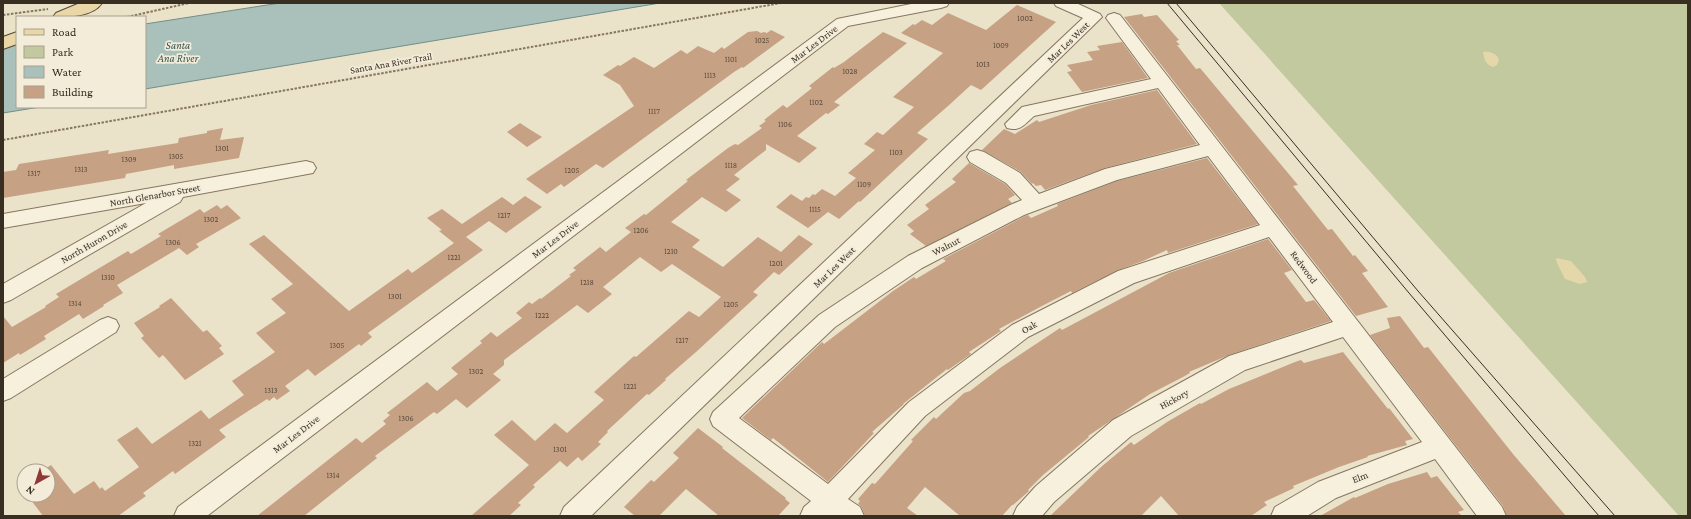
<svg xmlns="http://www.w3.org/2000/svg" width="1691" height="519" font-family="'Crimson Pro',serif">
<rect width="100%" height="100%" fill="#ebe2ca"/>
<path fill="#c2c99f" d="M1219,3H1688V516H1679Z"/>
<g fill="#e4d7aa">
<path d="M1483,52C1489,51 1497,53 1499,60L1497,65L1493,67C1486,65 1484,59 1483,52Z"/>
<path d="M1556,258L1571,261L1585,277L1587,282L1580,284L1565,279L1557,263Z"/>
</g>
<g fill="#aac0ba" stroke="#718e88">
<path d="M280,3H660L145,89V24Z"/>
<path d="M17,44V107H40L3,113V46Z"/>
</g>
<g fill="#c6a184">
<path d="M1017,5L1056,22L981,90L971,85L948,106L917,133L928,139L860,202L859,201L839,219L828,212L808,228L776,207L791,194L802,201L806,197L809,198L813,194L815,195L822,189L835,196L856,178L848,173L875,150L864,144L877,132L883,135L914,107L893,97L943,53L901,33L913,24L915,25L922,20L932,25L948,13L986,30Z"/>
<path d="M1142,14L1144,17L1157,15L1179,40L1176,41L1180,45H1177L1196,69L1200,68L1298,185L1293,186L1328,230L1332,229L1353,256L1355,255L1368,271L1362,273L1388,307L1356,316L1124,17Z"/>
<path d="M771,30L785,37L743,68L742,67L734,72L603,168L596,164L564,187L561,184L547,194L526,179L634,106L620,85L603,75L618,65L620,66L634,57L654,68L681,50L687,54L698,46L714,53L722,47L724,49L748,32L757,31L761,33L764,32L767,33Z"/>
<path d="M883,32L907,43L834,102L840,105L828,114L826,113L797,136L817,148L799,163L766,144V150L734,175L740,179L726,190L741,200L726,212L702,197L671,222L700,240L692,247L723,267L758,237L781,252L799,235L813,244L779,275L774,272L753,292L758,295L696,352L665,379L666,380L649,395L647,394L607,431L608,432L598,442L601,444L582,461L578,457L567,467L560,461L533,485L535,487L518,503L521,505L509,516H471L529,465L494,435L512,420L535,441L555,423L567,433L604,400L594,392L634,356L636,357L689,311L699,317L721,297L672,264L661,272L640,257L603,287L612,294L588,313L577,305L504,360V365L493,374L501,380L467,408L456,399L437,414L434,412L375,456L377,458L304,516H257L356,438L362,443L386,424L383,421L390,415L387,413L427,382L437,391L458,374L451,368L482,343L480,341L491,332L497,337L522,318L516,313L529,302L532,304L540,298L541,299L571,276L569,275L576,270L573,268L600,247L606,252L631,232L625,228L644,214L646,215L678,189L688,181L686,180L728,148L735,144L738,145L762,128L759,126L766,121L764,120L783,105L787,108L812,88L809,86L833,67L834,68L844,62Z"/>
<path d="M1122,42L1148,78L1082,92L1067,72L1072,71L1067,65L1093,60L1087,52L1100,50L1097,46Z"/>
<path d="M1157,90L1197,144L1105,168L1045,190L1041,185L1036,186L1033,183L1032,184L1021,172L982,150L1004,129L1015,134L1037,120L1039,122L1091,105Z"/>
<path d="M520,123L526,127L542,137L527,147L507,132Z"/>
<path d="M223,128L220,140L244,137L239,158L174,169V165L126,174L125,178L3,198V172L16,170L19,164L109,150L108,154L178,143L179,138L207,133V131Z"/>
<path d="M1207,158L1258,224L1168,253L1167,250L1143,261L1118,270L1072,293L1071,291L1040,307L999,329L1001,331L969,352L971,354L948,370L947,369L903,404H904L872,432L874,433L828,482L773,438L771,440L742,418L822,342L824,344L893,291L914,277L916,279L946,261L943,259L1025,216L1028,215L1031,218L1058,206L1057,204L1117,181Z"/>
<path d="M969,163L1005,184L1015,195L1008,199L1012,203L926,246L910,234L914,231L907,225L929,209L925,205L956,182L952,179Z"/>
<path d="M525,196L542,207L506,233L489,221L466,237L483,250L368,333L372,337L361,346L359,344L315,376L308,369L285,386L290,391L277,400L274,397L269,401L267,399L219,430L226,437L175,474L173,471L143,493L146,496L118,516H43L28,496L48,495V471H42L51,465L74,494L94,481L100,489L102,487L105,491L139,467L117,440L137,427L152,444L201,410L209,419L244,395L232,381L275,352L256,333L286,313L271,299L293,284L249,244L264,235L349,311L408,269L412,273L454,243L439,231L442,230L427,218L442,209L462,224L502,197L513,205Z"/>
<path d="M217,205L221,209L227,205L241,218L196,244L199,247L187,255L179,248L117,285L123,293L103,305L104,306L83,319L79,314L44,336L46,339L20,355L19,353L3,363V316L12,327L46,307L45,306L59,297L56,294L86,276L128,251L131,254L161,236L158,234L200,209L204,213Z"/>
<path d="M1268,239L1292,270L1284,273L1306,302L1314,300L1331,321L1229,355L1189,372L1190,373L1183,377L1150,394L1088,436L1089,437L1043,475L1028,490L1029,491L1013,505H1012L1002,516H960L925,487L907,508L918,516H865L861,506L858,504L860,501L858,499L872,483L875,484L913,441L911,440L934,417L936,419L964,393L970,391L1000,368L1060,328L1062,330L1169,273Z"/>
<path d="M171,298L203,332L207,330L222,346L219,348L224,354L185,380L163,355L159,358L141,338L144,336L134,323L160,307L159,306Z"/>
<path d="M1400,316L1424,348L1428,347L1513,454L1566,516H1507L1503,506L1370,335L1390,328L1387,318Z"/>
<path d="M1343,352L1388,409L1389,408L1413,439L1405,441L1407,445L1367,456L1368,457L1339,467L1293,486L1294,488L1264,502L1267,505L1251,516H1179L1161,496L1141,516H1050L1101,467L1131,442L1134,445L1167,422L1200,403L1201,404L1229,389L1295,362L1301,360L1304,363Z"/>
<path d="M698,428L723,447L722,448L786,498L785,499L790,503L778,516H719L686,489L659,516H635L624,507L651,480L654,482L679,458L673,453Z"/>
<path d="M1427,472L1431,478L1437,476L1464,510L1458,512L1462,516H1320L1354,497L1355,498L1388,484Z"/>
</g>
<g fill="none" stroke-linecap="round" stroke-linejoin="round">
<defs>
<g id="minor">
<path d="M916,3H949L947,6L941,8L848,26L207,516H174L178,507L837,19Z"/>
<path d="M1054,3H1076L1100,14L1102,17L591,516H560L564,507L1083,18L1056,6Z"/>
<path d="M1114,13L1120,15L1502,507L1506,516H1477L1435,459L1336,498L1307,516H1271L1275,507L1318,482L1422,442L1343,337L1245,370L1131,436L1054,502L1042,516H1013L1017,507L1036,486L1113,420L1229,356L1333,322L1269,237L1134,283L1028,337L925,416L848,499L860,507L864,516H800L804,507L811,501L713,426L710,419L713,412L819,315L908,256L1010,205L1022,200L1006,183L970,162L967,157L970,152L977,150L984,152L1020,173L1039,194L1105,169L1200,145L1158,88L1034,116C1025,124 1020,132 1007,128L1005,124L1022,107L1151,79L1106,18L1108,15ZM1208,156L1260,225L1118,271L1012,325L909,402L828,484L739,418L835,327L922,268L1024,215L1117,180Z"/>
<path d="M306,161L313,163L316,168L313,173L183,197L180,202L11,300L3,303V284L146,203L3,228V214Z"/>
<path d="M108,317L116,320L119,326L116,332L11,398L3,401V379L100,320Z"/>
</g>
<g id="major">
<path d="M80,3H102C93,17 68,17 53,17L56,13Z"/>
<path d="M17,32V44L3,49V37Z"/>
</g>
</defs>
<use href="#minor" stroke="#867660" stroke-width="2"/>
<use href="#major" stroke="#543" stroke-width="2"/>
<g stroke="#867660" stroke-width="2" stroke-dasharray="2.5 1.5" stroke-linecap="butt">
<path d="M3,15L48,9"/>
<path d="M127,17L189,3"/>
<path d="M3,140L781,3"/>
</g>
<use href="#minor" fill="#f6f0dd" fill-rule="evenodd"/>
<use href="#major" fill="#ead7a7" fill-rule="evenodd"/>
<g stroke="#382e22" stroke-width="1">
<path d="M1167,3L1409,293L1599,516"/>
<path d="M1176,3L1418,291L1615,516"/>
</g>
</g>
<g text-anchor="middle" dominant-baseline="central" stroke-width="3.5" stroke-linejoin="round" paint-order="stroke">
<g font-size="8" fill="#5c4b3a">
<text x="1025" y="18">1002</text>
<text x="762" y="40">1025</text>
<text x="1001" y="45">1009</text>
<text x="731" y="59">1101</text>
<text x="983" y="64">1013</text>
<text x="850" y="71">1028</text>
<text x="710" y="75">1113</text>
<text x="816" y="102">1102</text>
<text x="654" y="111">1117</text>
<text x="785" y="124">1106</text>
<text x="222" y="148">1301</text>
<text x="896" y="152">1103</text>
<text x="176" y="156">1305</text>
<text x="129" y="159">1309</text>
<text x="731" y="165">1118</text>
<text x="81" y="169">1313</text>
<text x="572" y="170">1205</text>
<text x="34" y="173">1317</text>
<text x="864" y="184">1109</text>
<text x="815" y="209">1115</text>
<text x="504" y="215">1217</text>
<text x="211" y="219">1302</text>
<text x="641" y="230">1206</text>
<text x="173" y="242">1306</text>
<text x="671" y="251">1210</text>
<text x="454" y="257">1221</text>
<text x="776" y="263">1201</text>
<text x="108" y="277">1310</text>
<text x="587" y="282">1218</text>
<text x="395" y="296">1301</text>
<text x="75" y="303">1314</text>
<text x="731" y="304">1205</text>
<text x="542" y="315">1222</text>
<text x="682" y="340">1217</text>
<text x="337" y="345">1305</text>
<text x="476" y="371">1302</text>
<text x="630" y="386">1221</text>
<text x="271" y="390">1313</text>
<text x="406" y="418">1306</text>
<text x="195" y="443">1321</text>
<text x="560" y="449">1301</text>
<text x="333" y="475">1314</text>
</g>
<g font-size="10" fill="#382e22" stroke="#f3ecd9">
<text transform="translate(1068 42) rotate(-44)">Mar Les West</text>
<text transform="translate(814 44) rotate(-37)">Mar Les Drive</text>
<text transform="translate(391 63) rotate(-10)">Santa Ana River Trail</text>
<text transform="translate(155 195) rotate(-10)">North Glenarbor Street</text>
<text transform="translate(555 239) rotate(-37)">Mar Les Drive</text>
<text transform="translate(94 242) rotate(-30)">North Huron Drive</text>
<text transform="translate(946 246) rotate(-27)">Walnut</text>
<text transform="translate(834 267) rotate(-44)">Mar Les West</text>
<text transform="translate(1304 267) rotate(53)">Redwood</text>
<text transform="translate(1029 327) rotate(-29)">Oak</text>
<text transform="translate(1174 399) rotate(-29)">Hickory</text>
<text transform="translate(296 434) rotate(-37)">Mar Les Drive</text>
<text transform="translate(1360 477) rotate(-21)">Elm</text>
</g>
<g font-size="11" font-style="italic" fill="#335655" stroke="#f3ecd9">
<text x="178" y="45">Santa<tspan x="178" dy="13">Ana River</tspan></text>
</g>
</g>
<rect width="1691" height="519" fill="none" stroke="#382e22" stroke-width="8"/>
<rect x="16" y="16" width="130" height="92" fill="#f3ecd9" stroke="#a8a090"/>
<rect x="24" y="29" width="20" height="6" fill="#ead7a7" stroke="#a8a090"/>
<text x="52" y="36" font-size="12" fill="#382e22">Road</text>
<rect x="24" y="46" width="20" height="12" fill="#c2c99f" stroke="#a8a090"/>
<text x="52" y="56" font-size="12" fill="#382e22">Park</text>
<rect x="24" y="66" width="20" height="12" fill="#aac0ba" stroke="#a8a090"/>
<text x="52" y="76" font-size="12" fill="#382e22">Water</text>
<rect x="24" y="86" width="20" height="12" fill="#c6a184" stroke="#a8a090"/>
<text x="52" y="96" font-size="12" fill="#382e22">Building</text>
<g transform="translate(36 483) rotate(219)"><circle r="19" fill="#f3ecd9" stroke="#a8a090"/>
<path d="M0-3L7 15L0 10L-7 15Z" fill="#903835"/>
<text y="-6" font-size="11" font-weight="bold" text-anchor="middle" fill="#382e22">N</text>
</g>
</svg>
